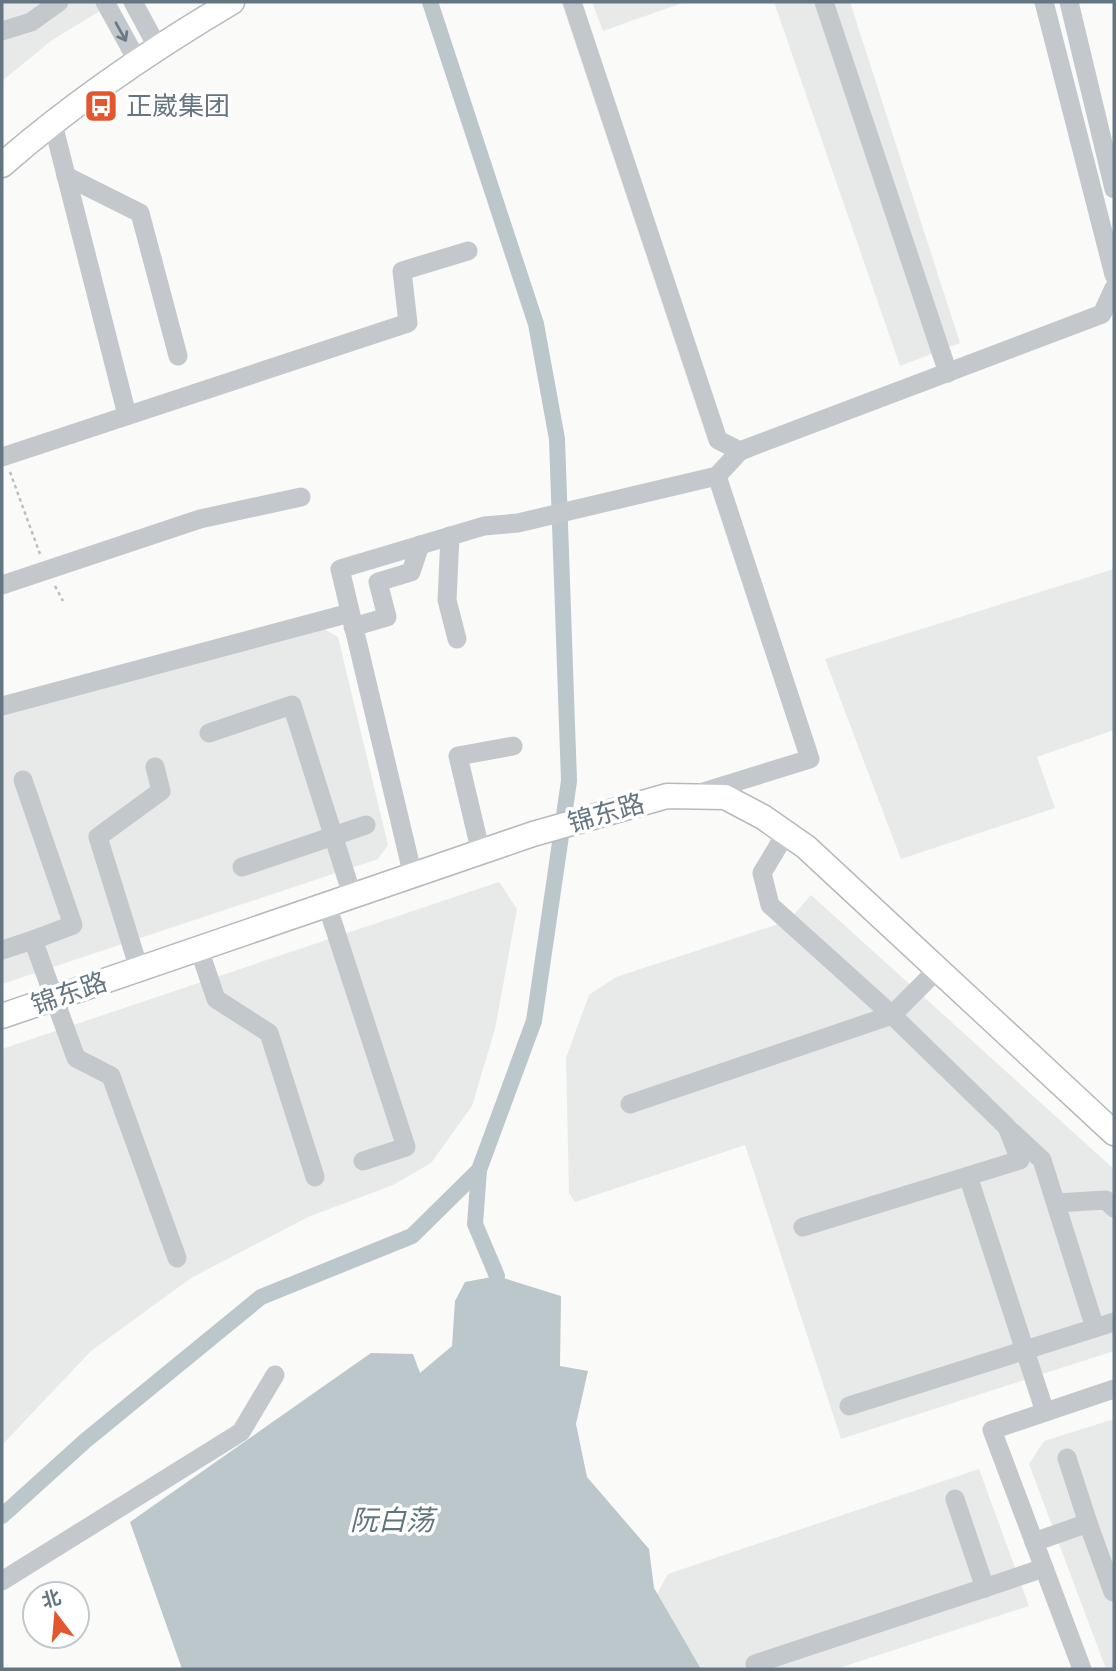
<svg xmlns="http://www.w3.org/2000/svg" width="1116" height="1671" font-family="Cabin,'Noto Sans SC',sans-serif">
<rect width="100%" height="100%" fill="#fafaf8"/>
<g fill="#e8e9e9">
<path d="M2,2H115L52,40L2,81Z"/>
<path d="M592,2H685L603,31Z"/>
<path d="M774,2H850L960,343L900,366Z"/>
<path d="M1114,569V730L1037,757L1055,808L901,859L825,659Z"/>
<path d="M313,623L338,637L388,845L378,859L2,984V710Z"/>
<path d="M499,882L517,909L495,1029L472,1106L431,1163L393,1185L308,1217L191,1278L91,1351L2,1445V1049Z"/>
<path d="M811,895L1114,1169V1351L841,1439L745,1145L575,1202L569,1193L566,1058L589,995L616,977L788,921Z"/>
<path d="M1114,1419V1669H1106L1029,1464L1044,1441Z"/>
<path d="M979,1469L1029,1606L836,1669H701L657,1594L668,1574Z"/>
</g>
<path fill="#bbc7cb" d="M497,1276L561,1296L560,1366L588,1371L576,1424L587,1477L649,1549L654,1588L701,1669H182L130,1522L371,1353L413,1354L420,1373L452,1346L455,1301L465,1282Z"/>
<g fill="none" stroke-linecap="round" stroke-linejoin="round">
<g stroke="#bbc7cb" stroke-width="16">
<path d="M479,1170L475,1224L497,1276"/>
<path d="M2,1516L85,1441L261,1297L412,1236L479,1170L534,1021L569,781L557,439L536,324L430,2"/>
</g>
<defs>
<g id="major">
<path d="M2,165C73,103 151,50 232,2"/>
<path d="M2,1016L533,834L667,796L725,797L763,817L806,847L1114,1133"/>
</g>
</defs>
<use href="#major" stroke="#b5babe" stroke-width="27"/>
<g stroke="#bbbfc2" stroke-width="2.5" stroke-dasharray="3.5 3.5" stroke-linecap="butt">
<path d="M10,472L40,554"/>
<path d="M55,586L63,601"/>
</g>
<g stroke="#c3c8cc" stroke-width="19">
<path d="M105,2L138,62"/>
<path d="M133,2L158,48"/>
<path d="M572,2L718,440L740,451L1102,314L1114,288"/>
<path d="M824,2L948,373"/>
<path d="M1044,2L1114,275"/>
<path d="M1069,2L1114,189"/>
<path d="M2,31L31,22L59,2"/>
<path d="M53,124L127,415"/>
<path d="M66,176L140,213L178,356"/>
<path d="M2,457L408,323L402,271L468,251"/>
<path d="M450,536L447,600L457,639"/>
<path d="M2,585L200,519L301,497"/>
<path d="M353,627L387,617L378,582L411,572L420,545"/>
<path d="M2,706L350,613"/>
<path d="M209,733L292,705L352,895"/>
<path d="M23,780L73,925L33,940"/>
<path d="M703,792L810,759L717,476L740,451"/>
<path d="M786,833L762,873L770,905L892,1015L1007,1127L1020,1160L803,1227"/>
<path d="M481,853L458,756L513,746"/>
<path d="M242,867L366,825"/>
<path d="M413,876L340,569L484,526L518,523L717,476"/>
<path d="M327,905L406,1147L363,1161"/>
<path d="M199,949L216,999L269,1033L315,1177"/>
<path d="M2,950L33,940L76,1058L111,1076L177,1258"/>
<path d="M139,969L98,837L161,791L155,767"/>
<path d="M630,1104L892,1015L937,970"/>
<path d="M968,1176L1045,1412"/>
<path d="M1056,1203L1106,1200L1114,1208"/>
<path d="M1095,1328L1114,1322"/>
<path d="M849,1406L1095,1328L1042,1160L1012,1132"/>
<path d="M1067,1458L1088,1523"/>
<path d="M955,1499L985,1588"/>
<path d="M1034,1542L1088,1523L1113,1592"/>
<path d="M2,1581L241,1432L275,1375"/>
<path d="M755,1664L1044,1568"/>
<path d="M1082,1669L992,1430L1114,1389"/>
</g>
<use href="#major" stroke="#fff" stroke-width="24"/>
</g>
<defs><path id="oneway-shaft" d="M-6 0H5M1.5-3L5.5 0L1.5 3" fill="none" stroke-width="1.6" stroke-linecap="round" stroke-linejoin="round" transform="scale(1.75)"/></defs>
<use stroke="#6a7a87" href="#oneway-shaft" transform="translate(121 32) rotate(61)"/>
<defs>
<symbol id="bus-square" viewBox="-11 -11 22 22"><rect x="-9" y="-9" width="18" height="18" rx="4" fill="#e4572e" stroke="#fff"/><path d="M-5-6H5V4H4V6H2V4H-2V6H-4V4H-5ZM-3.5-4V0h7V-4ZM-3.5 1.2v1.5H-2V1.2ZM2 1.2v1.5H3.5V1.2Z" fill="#fff"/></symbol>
</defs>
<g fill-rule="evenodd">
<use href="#bus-square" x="82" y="87" width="38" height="38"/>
</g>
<g text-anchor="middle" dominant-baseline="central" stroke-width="7" stroke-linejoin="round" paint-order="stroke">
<g font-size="26" fill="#657683" stroke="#fff" text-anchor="start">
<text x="126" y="106">正崴集团</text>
</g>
<g font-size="26" fill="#657683" stroke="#fff">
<text transform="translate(606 813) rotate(-16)">锦东路</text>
<text transform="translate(69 993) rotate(-19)">锦东路</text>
</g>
<g font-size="28" font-style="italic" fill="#60757c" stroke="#fff">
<text x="392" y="1520">阮白荡</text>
</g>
</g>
<rect width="1116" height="1671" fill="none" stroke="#657683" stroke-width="7"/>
<g transform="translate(56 1615) rotate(344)"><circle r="33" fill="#ffffff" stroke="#c1c8cd" stroke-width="2"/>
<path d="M0-5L12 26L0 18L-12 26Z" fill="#e4572e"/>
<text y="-10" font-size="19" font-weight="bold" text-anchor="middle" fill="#657683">北</text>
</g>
</svg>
